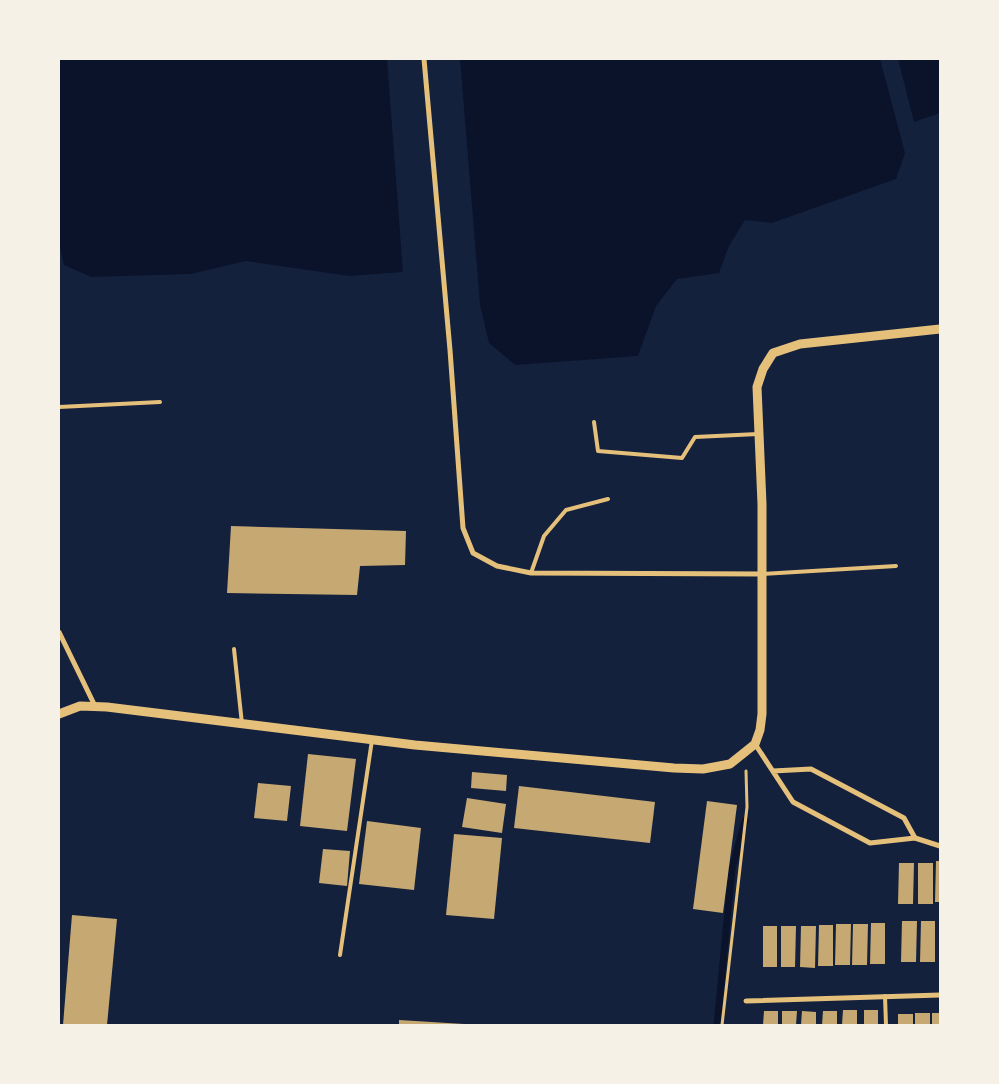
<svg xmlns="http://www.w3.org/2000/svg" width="999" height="1084" font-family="'DM Sans',sans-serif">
<rect width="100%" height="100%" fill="#14213d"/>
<g fill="#0b132b">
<path d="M59,59H387L403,272L349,276L246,261L191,274L91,277L64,265L59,244Z"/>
<path d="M460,59H880L905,153L896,179L772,223L745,220L729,246L719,273L677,279L656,306L638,356L515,365L489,343L480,305Z"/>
<path d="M898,59H940V113L914,122Z"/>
</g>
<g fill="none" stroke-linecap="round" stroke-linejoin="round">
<path stroke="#0b132b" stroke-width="7" d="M717,1025L732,869L745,821"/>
</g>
<g fill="#c6a872">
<path d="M231,526L406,531L405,565L360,566L357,595L227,593Z"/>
<path d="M308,754L356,759L347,831L300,826Z"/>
<path d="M472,772L507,775L506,791L471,788Z"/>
<path d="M258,783L291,786L287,821L254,818Z"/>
<path d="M519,786L655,802L650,843L514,828Z"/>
<path d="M467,798L506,804L502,833L462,827Z"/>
<path d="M707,801L737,805L723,913L693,909Z"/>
<path d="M367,821L421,828L414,890L359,884Z"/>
<path d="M454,834L502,838L494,919L446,915Z"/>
<path d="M323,849L350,851L347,886L319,883Z"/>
<path d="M936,861H940V902H935Z"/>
<path d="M899,863H914L913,904H898Z"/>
<rect x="918" y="863" width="15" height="41"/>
<path d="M72,915L117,919L107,1025H63Z"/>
<path d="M902,921H917L916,962H901Z"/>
<path d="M921,921H935V962H920Z"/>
<path d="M871,923H885V964H870Z"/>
<path d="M836,924H851L850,965H835Z"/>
<path d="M853,924H868L867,965H852Z"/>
<path d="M819,925H833V966H818Z"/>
<rect x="763" y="926" width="14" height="41"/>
<path d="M781,926H796L795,967H781Z"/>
<path d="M801,926H816L815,968L800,967Z"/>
<path d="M843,1010H857V1025H842Z"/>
<rect x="864" y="1010" width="14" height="15"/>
<path d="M764,1011H778V1025H763Z"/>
<path d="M782,1011H797L796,1025H782Z"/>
<path d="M802,1011L816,1012V1025H801Z"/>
<path d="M823,1011H837V1025H822Z"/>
<rect x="915" y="1013" width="15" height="12"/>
<rect x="932" y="1013" width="8" height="12"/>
<rect x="898" y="1014" width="15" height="11"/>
<path d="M399,1020L464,1024V1025H399Z"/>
</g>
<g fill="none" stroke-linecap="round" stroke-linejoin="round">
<path stroke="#e5c07b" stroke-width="3" d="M722,1025L747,807L746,771"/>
<g stroke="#e5c07b" stroke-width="4">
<path d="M59,407L160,402"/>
<path d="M594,422L598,451L682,458L695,437L758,434"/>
<path d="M531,573L544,536L566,510L608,499"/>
<path d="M762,574L896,566"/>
<path d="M234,649L242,724"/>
<path d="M340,955L372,740"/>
<path d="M885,996L886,1025"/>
</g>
<g stroke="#e5c07b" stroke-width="5">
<path d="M424,59L450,350L463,528L473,553L497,566L531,573L762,574"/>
<path d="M59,632L95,706"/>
<path d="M755,744L793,802L870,843L915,838L904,818L811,769L773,771"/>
<path d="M915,838L940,846"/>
<path d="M746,1001L940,995"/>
</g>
<path stroke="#e5c07b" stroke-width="9" d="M59,714L80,706L107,707L415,745L674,768L703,769L730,764L755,744L760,730L762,714V504L757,387L763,369L773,353L800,344L940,329"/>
</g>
<rect width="999" height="1084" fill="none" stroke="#f6f1e7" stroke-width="120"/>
</svg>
